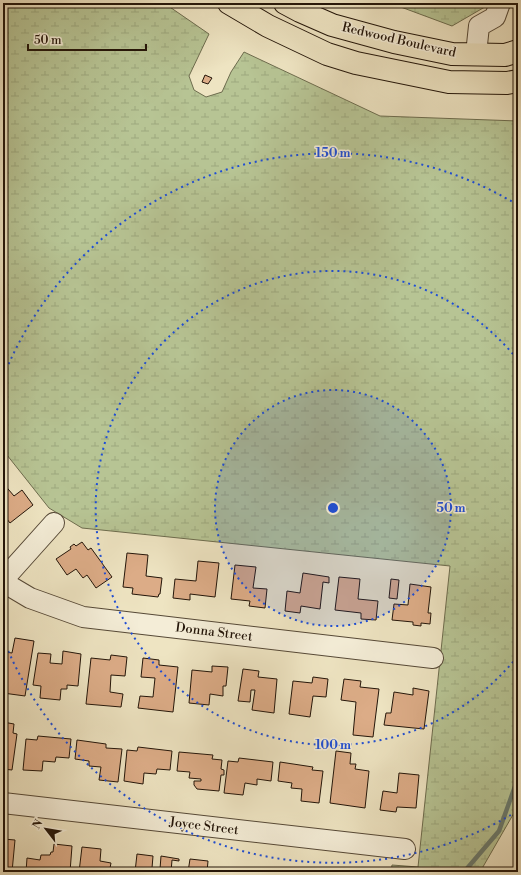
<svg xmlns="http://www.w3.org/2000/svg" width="521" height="875" font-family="'Libre Bodoni',serif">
<defs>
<pattern id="wetland-marsh" width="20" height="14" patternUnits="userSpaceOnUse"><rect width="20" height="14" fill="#b7c494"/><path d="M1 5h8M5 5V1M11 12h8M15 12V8" fill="none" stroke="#9da87e"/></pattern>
</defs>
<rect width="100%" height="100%" fill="#eee4c2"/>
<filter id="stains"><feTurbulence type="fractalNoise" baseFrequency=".005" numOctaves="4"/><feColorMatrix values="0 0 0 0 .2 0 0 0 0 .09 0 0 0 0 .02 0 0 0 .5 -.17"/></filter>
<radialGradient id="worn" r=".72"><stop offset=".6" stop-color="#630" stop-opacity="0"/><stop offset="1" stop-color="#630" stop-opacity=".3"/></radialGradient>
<g fill="url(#wetland-marsh)" stroke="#6d6c4e">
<path d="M3,3H164L209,34L189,76L194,90L206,97L222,92L231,72L244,52L380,116L518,121V806L480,872H391L392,865L418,867L450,566L82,528L49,508L3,450Z"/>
<path d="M390,3H490V4L452,26Z"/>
</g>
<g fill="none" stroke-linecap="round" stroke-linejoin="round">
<path stroke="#6a7b6f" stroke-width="4.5" d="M464,872L499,831L518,778"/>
</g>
<g fill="#dcac87" stroke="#231509">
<path d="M205,75L212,78L208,84L202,82Z"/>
<path d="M3,483L14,496L22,490L33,505L10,523L3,514Z"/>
<path d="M82,542L88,550L91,548L112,577L96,588L87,575L83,578L76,569L67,575L56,559L71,549L70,547L74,544L76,546Z"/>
<path d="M127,553L148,555L146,576L162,578L160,594H159L158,597L132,594L133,588L123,587Z"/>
<path d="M198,561L219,563L215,597L190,594V600L173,598L175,579L196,581Z"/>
<path d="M235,565L256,567L253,588L267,589L265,608L249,606L250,601L231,599Z"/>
<path d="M303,573L329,577V583L323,582L320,609L301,606L300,613L285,611L287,591L300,593Z"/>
<path d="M339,577L360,579L358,599L378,601L376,620L361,619V613L335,610Z"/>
<path d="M391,579L399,580L397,599L389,598Z"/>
<path d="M410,584L431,587L428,613H431L430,624L421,623V626L413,625V622L392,620L394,604L408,605Z"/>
<path d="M15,638L34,641L25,696L3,693V664L5,652L12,653Z"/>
<path d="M63,651L81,654L78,686L67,685V689H61L60,700L40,698L41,686L33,685L38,653L51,654L50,663L62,664Z"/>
<path d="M111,655L127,657L125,676L111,675L110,692L123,694L121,707L86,704L91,658L110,660Z"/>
<path d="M143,658L159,660V665L178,667L173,712L138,708L140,696L153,697L155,678L141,677Z"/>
<path d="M212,666L228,667L226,686H223V696L210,694L209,705L189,703L192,670L212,672Z"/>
<path d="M243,669L259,671L258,677L277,679L274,713L252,710L255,690H251L250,702L238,701Z"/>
<path d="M313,677L328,679L326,697L313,696L310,717L289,714L293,681L312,683Z"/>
<path d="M344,679L361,681L360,687L379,689L373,737L353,735L356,702L341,700Z"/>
<path d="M413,688L429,691L424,729L384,725L386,713H391L394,692L413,695Z"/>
<path d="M3,722L14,724L13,733L17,734L12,770L3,769Z"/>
<path d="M38,736L71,739L69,758L56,757L55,762L43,761L42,771L23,770L26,739L37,740Z"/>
<path d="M77,740L106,744V748L122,749L118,782L99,780L101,767L89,766V761L75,759Z"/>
<path d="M138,747L172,751L170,770L157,769L156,774L144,773L143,784L124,781L127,750L137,751Z"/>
<path d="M336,751L351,753L350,764H356L355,769L369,771L365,808L330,803Z"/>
<path d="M179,752L213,755L212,759L222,760L221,769L224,770V775H221L219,791L197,789L194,785V781H201V779L189,778L190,772L177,771Z"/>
<path d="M239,758L273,762L271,781L257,779V785L245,783L243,795L224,793L228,761L238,762Z"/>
<path d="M280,762L313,767L312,770L323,771L319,803L301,801L302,789L291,788L292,783L278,781Z"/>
<path d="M399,773L419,775L416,808L397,807L396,812L380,810L383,791L397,793Z"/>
<path d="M3,839L15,840L12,872H3Z"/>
<path d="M54,844L72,846L70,872H26L27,858L40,860L41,855H50L51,852H53Z"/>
<path d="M82,847L101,849L100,861L111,863L110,868L125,870V872H79Z"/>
<path d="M137,854L153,856L152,868L160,869L161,856L179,859V861L172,860L171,872H135Z"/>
<path d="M190,859L208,861L207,872H188Z"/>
</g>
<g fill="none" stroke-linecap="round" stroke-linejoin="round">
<defs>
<g id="minor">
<path d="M476,54L479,26L495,17L500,3"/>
<path d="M3,580L54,523"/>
<path d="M3,582L30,598L83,617L433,658"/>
<path d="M3,803L405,849"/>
</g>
<g id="major">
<path d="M229,3L268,26L327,54L356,63L449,82L507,83L518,81"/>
<path d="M285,3L300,11L332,25L394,42L452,54L505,55L518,51"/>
</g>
</defs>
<use href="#minor" stroke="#564937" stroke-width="22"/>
<use href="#major" stroke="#231509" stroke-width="24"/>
<use href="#minor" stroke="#f4edd7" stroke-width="20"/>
<use href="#major" stroke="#eee4c2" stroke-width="22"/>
</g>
<circle cx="333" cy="508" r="118" fill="#1d4ed8" fill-opacity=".12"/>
<g fill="none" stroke="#1d4ed8" stroke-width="2" stroke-dasharray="2 4">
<circle cx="333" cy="508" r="118"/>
<path d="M517 657A237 237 0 1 1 517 359"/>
<path d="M516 812A355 355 0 0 1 4 641M4 375A355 355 0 0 1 516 204"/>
</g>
<g text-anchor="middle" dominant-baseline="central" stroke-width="3" stroke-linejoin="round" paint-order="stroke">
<g font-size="13" fill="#231509" stroke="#f4edd7">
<text transform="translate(399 40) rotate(13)">Redwood Boulevard</text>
<text transform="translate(214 632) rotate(7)">Donna Street</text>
<text transform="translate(204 826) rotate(7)">Joyce Street</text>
</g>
</g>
<circle cx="333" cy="508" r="6" fill="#1d4ed8" stroke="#f4edd7" stroke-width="2"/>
<g font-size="12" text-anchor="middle" font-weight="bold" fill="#1d4ed8" stroke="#f4edd7" stroke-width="3" stroke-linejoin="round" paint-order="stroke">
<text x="333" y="157">150 m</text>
<text x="451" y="512">50 m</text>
<text x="333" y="749">100 m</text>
</g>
<rect width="521" height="875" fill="none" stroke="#eee4c2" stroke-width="16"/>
<rect x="4" y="4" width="513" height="867" fill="none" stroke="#231509" stroke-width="2"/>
<rect x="8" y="8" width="505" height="859" fill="none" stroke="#231509"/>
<g transform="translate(46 829) rotate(301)" stroke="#f4edd7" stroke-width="3" paint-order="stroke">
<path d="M0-3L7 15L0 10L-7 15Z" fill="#231509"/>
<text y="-6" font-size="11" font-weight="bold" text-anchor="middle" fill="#231509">N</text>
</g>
<path d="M28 44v6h118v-6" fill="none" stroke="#231509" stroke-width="2"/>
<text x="34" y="44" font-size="12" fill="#231509" stroke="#f4edd7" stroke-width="3" paint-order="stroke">50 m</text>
<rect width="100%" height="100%" filter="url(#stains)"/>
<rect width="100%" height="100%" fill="url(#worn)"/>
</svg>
